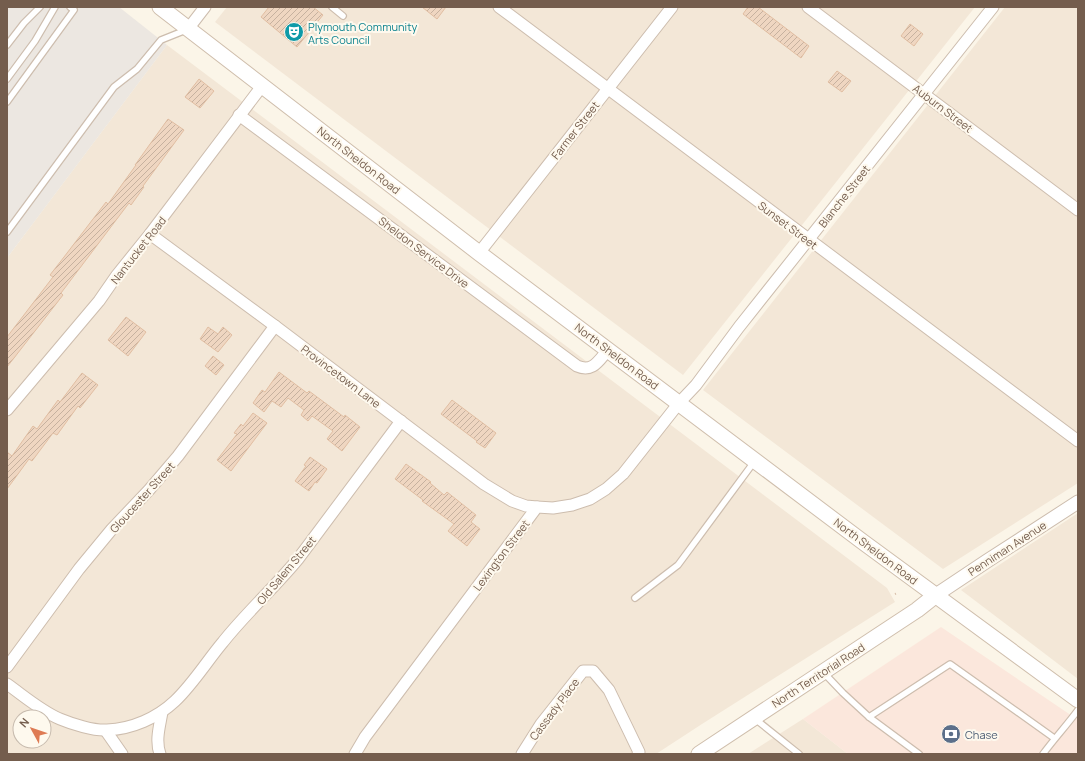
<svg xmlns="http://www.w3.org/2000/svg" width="1085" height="761" font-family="Manrope,sans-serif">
<defs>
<pattern id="building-hatch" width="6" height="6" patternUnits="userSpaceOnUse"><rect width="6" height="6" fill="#efd6c1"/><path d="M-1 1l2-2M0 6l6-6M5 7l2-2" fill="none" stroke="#c6b19f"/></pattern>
</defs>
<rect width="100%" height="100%" fill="#fbf5e8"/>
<g fill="#f3e7d7" fill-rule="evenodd">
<path d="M227,7H975L683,375L215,22Z"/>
<path d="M1005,7H1078V483L943,569L703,390Z"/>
<path d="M167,45L887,588L895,602L702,724L656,754H7V258ZM20,717H44V741H20Z"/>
<path d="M1078,513V679L961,590Z"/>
<path d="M803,719L848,754H748Z"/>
</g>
<path fill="#fbe7dc" d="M941,627L1078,720V754H848L803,719Z"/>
<path fill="#ece7e1" d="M7,7H119L167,45L7,258Z"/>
<g fill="url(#building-hatch)" stroke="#e1bea2">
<path d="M269,7H313L323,15L297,47L261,17Z"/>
<path d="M422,7H446L437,19Z"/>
<path d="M748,7H758L809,46L801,58L743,14Z"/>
<path d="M910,24L923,34L914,46L901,36Z"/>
<path d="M837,71L851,81L842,92L828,82Z"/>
<path d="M199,79L214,91L200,108L185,97Z"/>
<path d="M168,119L184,130L143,186L144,187L131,205L129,203L61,293L63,295L7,367V337L53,277L50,275L64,257L106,202L108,204L136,165H135Z"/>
<path d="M126,317L146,332L128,356L108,340Z"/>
<path d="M208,327L218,334L223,327L232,335L218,352L200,339Z"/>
<path d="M213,356L224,365L216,375L205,366Z"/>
<path d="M279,372L307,393L309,391L344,417L345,415L360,427L342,451L327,439L333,431L312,416L308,421L301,415L304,410L288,398L281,407L272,401L264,412L253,403L262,390L265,392Z"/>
<path d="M82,373L98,385L80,408L78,406L57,435L53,433L32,461L29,459L7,489V452L12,456L33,426L37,429L58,400L60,402Z"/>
<path d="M452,400L496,433L485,448L476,442L477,441L441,414Z"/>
<path d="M253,413L267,423L231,471L217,460L237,434L234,433L241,424L243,426Z"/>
<path d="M310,457L327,469L317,483L315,482L309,491L295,481L306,466L304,465Z"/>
<path d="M406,464L431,482L430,483L444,495L447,492L476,515L471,522L480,529L467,546L448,531L454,524L422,501L423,500L395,479Z"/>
</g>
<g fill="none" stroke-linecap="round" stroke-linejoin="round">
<defs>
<g id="service">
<path d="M332,7L343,16"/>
<path d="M7,45L24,23L40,7"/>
<path d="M7,79L35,41L55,7"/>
<path d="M7,102L74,10L70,7"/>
<path d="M7,232L114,87L137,69L161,40L186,30"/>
<path d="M635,598L678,565L754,462"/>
<path d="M823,672L843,693L869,717L919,754"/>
<path d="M869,717L950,664L1054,738"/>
<path d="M754,718L799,754"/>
<path d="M1043,754C1054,739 1067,725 1078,710"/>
</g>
<g id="minor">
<path d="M499,7L1078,441"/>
<path d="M808,7L1078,210"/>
<path d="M188,29L205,7"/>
<path d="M239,115L577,366C593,373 599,360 608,350"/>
<path d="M150,234L275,326L484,484L512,501L526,506L537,507"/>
<path d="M479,253L672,7"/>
<path d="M7,410L99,301L117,275L150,234L262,86"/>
<path d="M7,667L79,569L112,529L149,490L178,456L275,326"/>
<path d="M7,684C24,696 41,711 60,719C72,724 94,731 107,730C132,729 157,718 175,701C193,684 207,661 223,642C246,613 274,588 298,559L401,421"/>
<path d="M106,731L122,754"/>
<path d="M160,754C155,740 160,725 162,712"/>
<path d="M355,754L365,737L537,507L553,508L572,505L590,499L606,489L623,474L679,403L696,385L739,327L993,7"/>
<path d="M522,754L541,724L583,671H593L609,690L639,752L638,754"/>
</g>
<path id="tertiary" d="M936,595L987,561L1078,502"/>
<g id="secondary">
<path d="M160,7L479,253L863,542L1078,700"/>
<path d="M699,754L876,637L917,610L936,595"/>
</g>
</defs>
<use href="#service" stroke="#cdbdae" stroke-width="8"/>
<use href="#minor" stroke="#cdbdae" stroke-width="13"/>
<use href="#tertiary" stroke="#cdbdae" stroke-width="15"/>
<use href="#secondary" stroke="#cfbeac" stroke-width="17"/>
<path stroke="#d4baa4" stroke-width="2" stroke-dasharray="1 3" stroke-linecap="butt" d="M895,594L897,593"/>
<use href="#service" stroke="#fff" stroke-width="5.5"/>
<use href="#minor" stroke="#fff" stroke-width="11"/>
<use href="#tertiary" stroke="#fff" stroke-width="13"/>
<use href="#secondary" stroke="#fff" stroke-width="15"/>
</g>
<defs>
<symbol id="theatre-disc" viewBox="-11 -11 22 22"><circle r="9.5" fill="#0f9aa8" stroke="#fef9ee"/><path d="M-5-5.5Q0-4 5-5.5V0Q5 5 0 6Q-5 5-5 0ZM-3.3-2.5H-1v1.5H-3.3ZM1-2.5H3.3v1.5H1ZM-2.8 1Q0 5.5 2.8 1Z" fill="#fff"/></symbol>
<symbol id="bank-disc" viewBox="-11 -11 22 22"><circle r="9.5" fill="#5c6f8a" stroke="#fef9ee"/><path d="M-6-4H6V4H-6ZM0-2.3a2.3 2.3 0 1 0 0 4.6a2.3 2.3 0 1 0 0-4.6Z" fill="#fff"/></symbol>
</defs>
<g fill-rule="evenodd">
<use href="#theatre-disc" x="283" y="21" width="22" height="22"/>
<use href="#bank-disc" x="940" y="723" width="22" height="22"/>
</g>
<g text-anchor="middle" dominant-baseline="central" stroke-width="4" stroke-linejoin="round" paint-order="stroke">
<g font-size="11" fill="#0d838f" stroke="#fef9ee" text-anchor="start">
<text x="308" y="26">Plymouth Community<tspan x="308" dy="13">Arts Council</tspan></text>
</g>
<g font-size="11" fill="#745d4d" stroke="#fef9ee">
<text transform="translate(943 108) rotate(37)">Auburn Street</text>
<text transform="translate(575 130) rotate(-52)">Farmer Street</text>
<text transform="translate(359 160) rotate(38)">North Sheldon Road</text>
<text transform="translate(844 196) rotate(-52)">Blanche Street</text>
<text transform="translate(788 225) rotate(37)">Sunset Street</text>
<text transform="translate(138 250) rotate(-52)">Nantucket Road</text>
<text transform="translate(424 252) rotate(37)">Sheldon Service Drive</text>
<text transform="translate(617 356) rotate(37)">North Sheldon Road</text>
<text transform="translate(341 376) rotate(37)">Provincetown Lane</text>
<text transform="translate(142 497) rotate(-48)">Gloucester Street</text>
<text transform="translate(1007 548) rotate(-33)">Penniman Avenue</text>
<text transform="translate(876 551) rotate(37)">North Sheldon Road</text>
<text transform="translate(501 555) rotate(-53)">Lexington Street</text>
<text transform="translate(286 570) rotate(-50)">Old Salem Street</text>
<text transform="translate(818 675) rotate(-33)">North Territorial Road</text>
<text transform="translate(554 709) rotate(-53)">Cassady Place</text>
</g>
<g font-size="11" fill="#4e5e75" stroke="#fef9ee" text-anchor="start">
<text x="965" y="734">Chase</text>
</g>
</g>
<rect width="1085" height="761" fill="none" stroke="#745d4d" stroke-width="16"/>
<g transform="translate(32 729) rotate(310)"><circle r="19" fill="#fef9ee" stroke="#c7bbae"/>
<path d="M0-3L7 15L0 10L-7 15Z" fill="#de7b54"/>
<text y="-6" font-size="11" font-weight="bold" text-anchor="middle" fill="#745d4d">N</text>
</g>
</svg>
